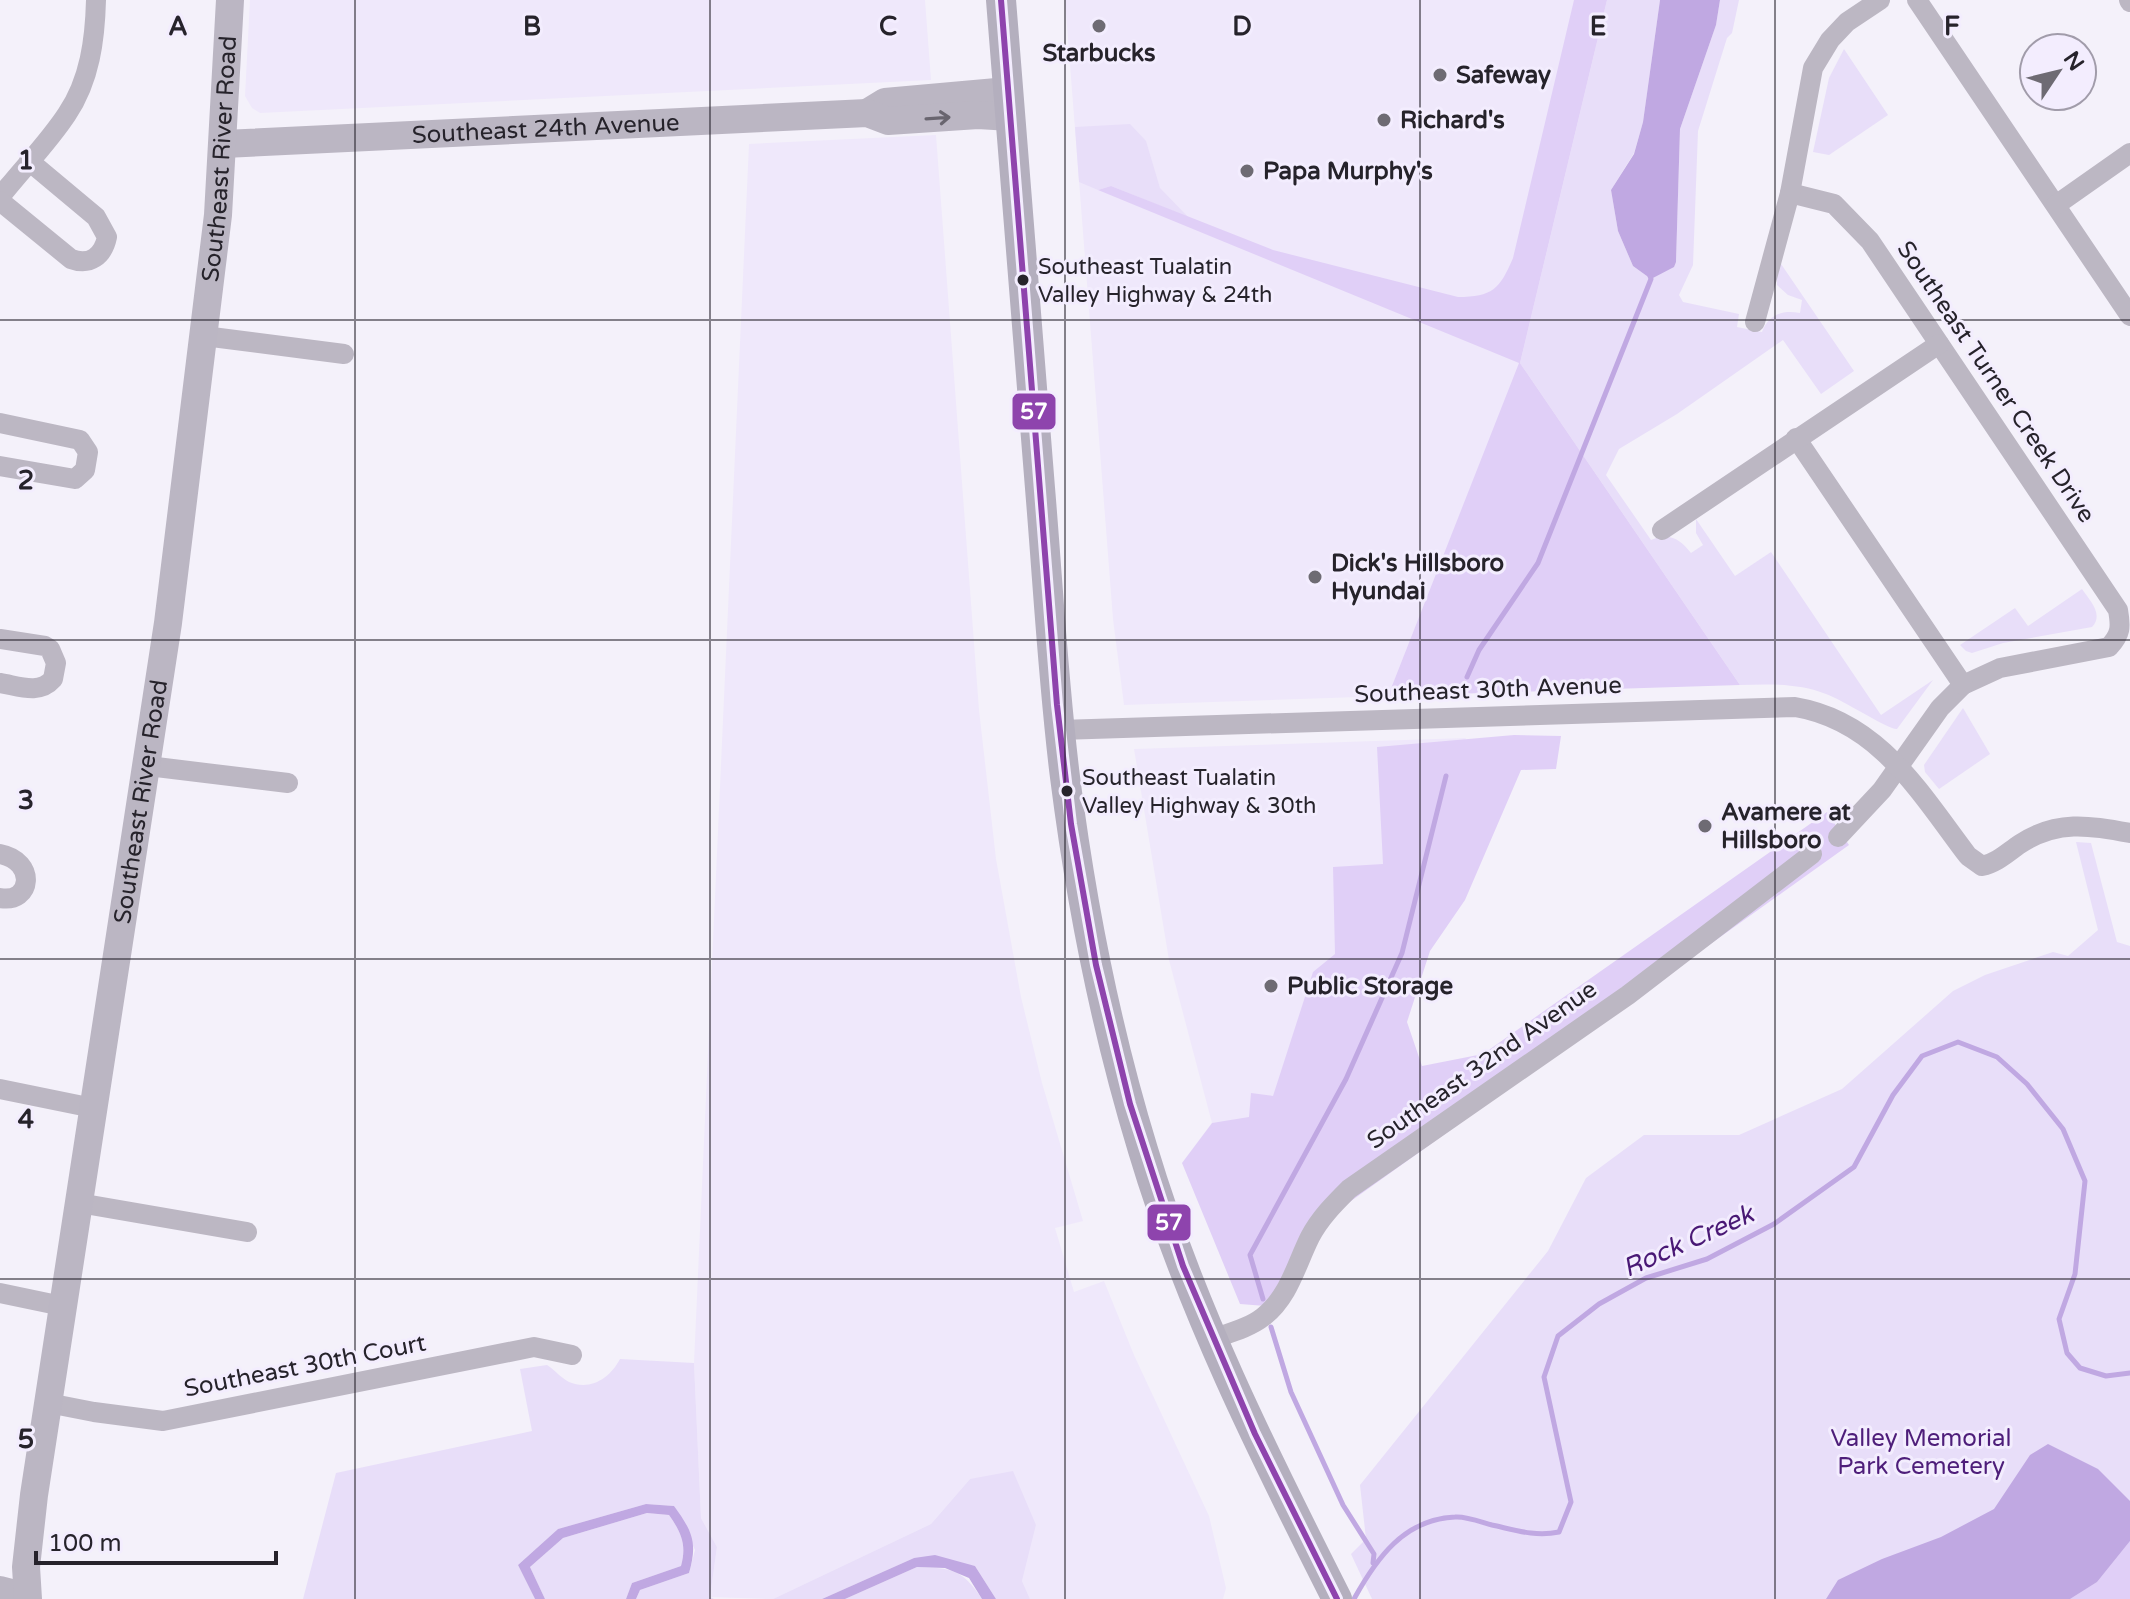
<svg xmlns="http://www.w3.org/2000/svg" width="2130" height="1599" font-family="'Varela Round',sans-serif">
<rect width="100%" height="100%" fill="#f4f1fa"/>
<g fill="#efe8fb">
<path d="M250,0H925L931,80L260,113L252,108L245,96Z"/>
<path d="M1065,0H1607L1520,363L1388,696L1124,705L1113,619Z"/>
<path d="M936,135L979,710L996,859L1021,997L1042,1083L1083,1221L1055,1228L1074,1292L1104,1281L1134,1355L1209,1516L1226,1588L1223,1599H1030L1022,1581L1036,1525L970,1479L931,1524L773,1599L710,1597L717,1547L701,1518L694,1363L749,144Z"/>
<path d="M1466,738L1295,1118L1212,1123L1169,960L1134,749Z"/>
</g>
<g fill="#e8def9">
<path d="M1607,0H1660L1643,122L1634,153L1611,190L1618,231L1633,266L1651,279L1676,262L1680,129L1716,25L1720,0H1739L1732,33L1727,38L1698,131L1693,265L1679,295L1683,302L1739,314L1737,327L1762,332C1769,314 1782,310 1800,313L1802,300L1788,295L1777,285V258L1854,371L1821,394L1783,340L1677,414L1619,449L1606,475L1651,540C1670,532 1680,539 1691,553L1703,545L1696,533V519L1735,576L1771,552L1881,715L1933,680L1897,729C1889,730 1841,699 1826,694C1799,683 1768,684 1740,685L1520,363Z"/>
<path d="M1844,49L1888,115L1829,155L1813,152L1829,78Z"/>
<path d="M1130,124L1146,141L1160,188L1188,217L1111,186L1098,190L1079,182L1075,127Z"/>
<path d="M2082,589C2090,601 2104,614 2092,627L2003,643L1972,653L1966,651L1960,645L2015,608L2028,626Z"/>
<path d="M1963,708L1990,754L1939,789L1925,772L1924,765Z"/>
<path d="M2076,842L2091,843L2117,942L2130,946V1599H1372L1351,1554L1366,1539L1360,1485L1548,1251L1586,1178L1644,1135H1739L1842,1089L1953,991L1985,975L2053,952L2068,956L2098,930Z"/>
<path d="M620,1359L694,1363L701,1518L717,1547L710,1597L714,1599H636L640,1590L689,1573L695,1550L674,1506L646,1504L558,1529L518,1565L535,1599H303L336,1473L532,1431L520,1369L547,1365C555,1370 561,1378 569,1382C591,1391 610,1378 620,1359Z"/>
<path d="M1013,1471L1036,1525L1022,1581L1030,1599H996L975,1566L914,1558L822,1599H773L931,1524L970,1479Z"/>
<path d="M647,1513L669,1515C681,1532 687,1545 681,1566L632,1583L626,1599H545L530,1567L563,1538Z"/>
<path d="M917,1567C952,1568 962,1569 982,1599H845Z"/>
</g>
<g fill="#e0cff7">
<path d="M1574,0H1607L1520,363L1740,685L1388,696L1519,363L1098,190L1111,186L1273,250L1458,297C1492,297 1500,289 1513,258Z"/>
<path d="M1514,735L1561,736L1556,769L1521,770L1465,900L1430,951L1407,1022L1422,1066L1483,1054L1827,812L1849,845L1323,1221L1277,1307L1240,1304L1182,1163L1212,1123L1249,1117L1251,1093L1273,1096L1313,972L1335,954L1333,867L1383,864L1377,747Z"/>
<path d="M2130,1541V1599H2070L2097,1582Z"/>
</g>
<g fill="#c0a8e2">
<path d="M1660,0H1720L1716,25L1680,129L1676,262L1674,267L1651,279L1633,266L1618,231L1611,190L1634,154L1643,122Z"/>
<path d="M2048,1444L2098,1469L2130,1501V1541L2097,1582L2070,1599H1826L1838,1580L1882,1559L1941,1537L1994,1509L2030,1455Z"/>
<path d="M646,1504L674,1506C692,1531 698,1542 689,1573L640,1590L636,1599H626L632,1583L681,1566C687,1545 681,1532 669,1515L647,1513L563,1538L530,1567L545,1599H535L518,1565L558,1529Z"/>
<path d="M935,1555L975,1566L996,1599H982L969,1578L945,1568L917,1567L845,1599H822L914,1558Z"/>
</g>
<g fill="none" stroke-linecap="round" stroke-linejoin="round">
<g stroke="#c0a8e2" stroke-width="5">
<path d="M1467,677L1479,650L1538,563L1651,279L1650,276"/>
<path d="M1263,1299L1250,1255L1346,1079L1402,953L1446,776"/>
<path d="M1271,1327L1291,1392L1343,1505L1374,1554L1373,1563"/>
<path d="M1354,1599C1376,1559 1404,1519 1455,1517C1466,1516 1481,1522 1492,1525C1515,1530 1535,1537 1559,1532L1571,1502L1544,1377L1558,1336L1599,1304L1646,1278L1707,1259L1774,1224L1854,1167L1893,1095L1922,1056L1958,1042L1997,1057L2027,1084L2063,1129L2085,1181L2075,1274L2059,1319L2067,1353L2080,1368L2106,1376L2130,1373"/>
</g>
<g stroke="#bcb7c3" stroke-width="20">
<path d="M1917,0L2130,316"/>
<path d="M2129,0L2130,2"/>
<path d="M1790,193L1834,204L1870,241L2118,610C2121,627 2121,634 2109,647L2000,668L1963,685L1940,708L1882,790L1838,837"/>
<path d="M0,197C22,169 48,143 67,114C90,80 95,39 96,0"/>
<path d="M0,201L71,259C90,266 103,256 107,237L96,217L29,161"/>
<path d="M2056,205L2130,153"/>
<path d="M1755,322L1790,193L1813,68L1830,40L1847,22L1880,0"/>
<path d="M204,336L344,354"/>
<path d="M0,423L80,440L88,452L85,470L75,479L0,466"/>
<path d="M1796,438L1963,685"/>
<path d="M1662,530L1939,344"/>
<path d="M0,639L45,646L50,649L56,663L53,679C39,695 19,686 0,683"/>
<path d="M1060,730L1795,707C1879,721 1920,793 1968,856L1982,866C1997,863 2008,852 2020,844C2056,820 2090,825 2130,833"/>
<path d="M148,766L288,783"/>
<path d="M0,854C37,861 32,904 0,898"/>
<path d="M0,1089L93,1108"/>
<path d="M79,1203L247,1232"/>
<path d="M0,1293L62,1306"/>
<path d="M1212,1339C1229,1333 1249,1328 1263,1317C1289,1297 1296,1265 1310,1237C1320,1218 1334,1204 1349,1189L1628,995L1812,854"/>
<path d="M48,1403L94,1412L163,1421L534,1347L572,1355"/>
</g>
<g stroke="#bbb6c3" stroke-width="28">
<path d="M867,113L885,102L1008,91"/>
<path id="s1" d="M224,144L867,113L888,121L978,115L1011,117"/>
<path d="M0,1590L27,1597"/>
<path id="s2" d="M28,1599L26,1567L34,1495L168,623L218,215L230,0"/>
</g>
<path stroke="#b4afbe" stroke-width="30" d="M1001,0C1014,163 1027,325 1040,488C1048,584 1053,681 1065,777C1081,903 1106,1029 1143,1150C1190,1307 1263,1453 1337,1599"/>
<defs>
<path id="bus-1" d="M1001,0L1057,705L1071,824L1096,965L1130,1104L1183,1266L1255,1434L1337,1599"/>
</defs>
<use href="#bus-1" stroke="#f3edfe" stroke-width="12"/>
<use href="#bus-1" stroke="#8e44ad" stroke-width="6"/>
</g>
<defs><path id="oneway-shaft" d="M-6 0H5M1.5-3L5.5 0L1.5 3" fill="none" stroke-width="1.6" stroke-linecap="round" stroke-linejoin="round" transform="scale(2)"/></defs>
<use stroke="#69656f" href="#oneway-shaft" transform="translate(938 118) rotate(-4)"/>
<path fill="none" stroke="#26232b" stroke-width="2" stroke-opacity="0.55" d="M355,0V1599M710,0V1599M1065,0V1599M1420,0V1599M1775,0V1599M0,320H2130M0,640H2130M0,959H2130M0,1279H2130"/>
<g fill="#6e6b73" stroke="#f3edfe" stroke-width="3">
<circle cx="1099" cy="26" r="8"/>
<circle cx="1440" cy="75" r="8"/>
<circle cx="1384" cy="120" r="8"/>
<circle cx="1247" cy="171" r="8"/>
<circle cx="1315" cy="577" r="8"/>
<circle cx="1705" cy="826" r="8"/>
<circle cx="1271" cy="986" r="8"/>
</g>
<g fill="#26232b" stroke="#f3edfe" stroke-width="3">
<circle cx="1023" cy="280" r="7"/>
<circle cx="1067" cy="791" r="7"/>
</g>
<g text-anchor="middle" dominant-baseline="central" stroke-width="6" stroke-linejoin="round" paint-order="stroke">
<g font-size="22" fill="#26232b" stroke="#f3edfe" text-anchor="start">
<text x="1038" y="267">Southeast Tualatin<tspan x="1038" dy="28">Valley Highway &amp; 24th</tspan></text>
<text x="1082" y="778">Southeast Tualatin<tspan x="1082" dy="28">Valley Highway &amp; 30th</tspan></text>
</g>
<g font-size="24" font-weight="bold" fill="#26232b" stroke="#f3edfe" text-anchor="start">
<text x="1099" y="53" text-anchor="middle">Starbucks</text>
<text x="1456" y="75">Safeway</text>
<text x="1400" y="120">Richard's</text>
<text x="1263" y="171">Papa Murphy's</text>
<text x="1331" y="563">Dick's Hillsboro<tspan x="1331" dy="28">Hyundai</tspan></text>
<text x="1721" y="812">Avamere at<tspan x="1721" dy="28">Hillsboro</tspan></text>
<text x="1287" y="986">Public Storage</text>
</g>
<g font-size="24" fill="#26232b" stroke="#f3edfe">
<text stroke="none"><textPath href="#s1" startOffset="322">Southeast 24th Avenue</textPath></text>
<text stroke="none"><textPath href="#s2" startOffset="1454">Southeast River Road</textPath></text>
<text transform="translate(1996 382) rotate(56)">Southeast Turner Creek Drive</text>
<text transform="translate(1488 690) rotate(-2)">Southeast 30th Avenue</text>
<text stroke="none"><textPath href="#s2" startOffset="806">Southeast River Road</textPath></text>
<text transform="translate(1482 1065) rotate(-35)">Southeast 32nd Avenue</text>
<text transform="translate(305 1366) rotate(-11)">Southeast 30th Court</text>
</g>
<g font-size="24" fill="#4e1e7a" stroke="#f3edfe">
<text x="1921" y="1438">Valley Memorial<tspan x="1921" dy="28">Park Cemetery</tspan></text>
</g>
<g font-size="26" font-style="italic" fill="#491875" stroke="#f3edfe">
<text transform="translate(1688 1241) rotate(-24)">Rock Creek</text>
</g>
</g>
<g font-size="26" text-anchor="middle" font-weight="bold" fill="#26232b" stroke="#f3edfe" stroke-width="6" stroke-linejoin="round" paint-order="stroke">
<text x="178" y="35">A</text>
<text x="532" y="35">B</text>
<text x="888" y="35">C</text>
<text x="1242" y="35">D</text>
<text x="1598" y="35">E</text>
<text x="1952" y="35">F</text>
<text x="26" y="169">1</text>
<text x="26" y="489">2</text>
<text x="26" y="809">3</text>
<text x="26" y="1128">4</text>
<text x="26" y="1448">5</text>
</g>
<g stroke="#f3edfe" stroke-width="3">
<rect x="1011" y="392" width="46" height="39" rx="8" fill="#8e44ad"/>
<rect x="1146" y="1203" width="46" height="39" rx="8" fill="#8e44ad"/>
</g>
<g font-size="22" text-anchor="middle" font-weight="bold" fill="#fff">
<text x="1034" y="419">57</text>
<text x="1169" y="1230">57</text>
</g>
<g transform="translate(2058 72) rotate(55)"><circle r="38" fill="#f3edfe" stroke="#a19caa" stroke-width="2"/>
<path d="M0-6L14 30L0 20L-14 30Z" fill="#6e6b73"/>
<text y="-12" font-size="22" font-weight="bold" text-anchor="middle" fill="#26232b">N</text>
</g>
<path d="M36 1551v12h240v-12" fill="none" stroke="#26232b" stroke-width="4"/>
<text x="48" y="1551" font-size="24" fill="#26232b" stroke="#f3edfe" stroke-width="6" paint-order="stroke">100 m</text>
</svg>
